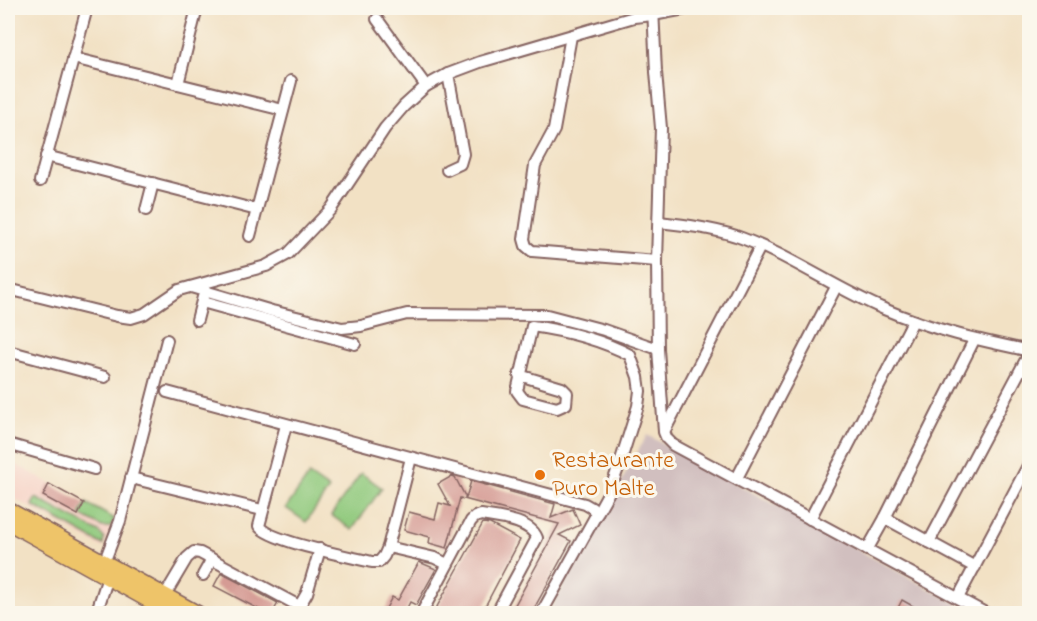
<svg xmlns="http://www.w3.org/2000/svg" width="1037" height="621" font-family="'Indie Flower',sans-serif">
<rect width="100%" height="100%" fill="#fbf7ec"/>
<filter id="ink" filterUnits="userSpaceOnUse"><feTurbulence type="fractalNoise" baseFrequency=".0167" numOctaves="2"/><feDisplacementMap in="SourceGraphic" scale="12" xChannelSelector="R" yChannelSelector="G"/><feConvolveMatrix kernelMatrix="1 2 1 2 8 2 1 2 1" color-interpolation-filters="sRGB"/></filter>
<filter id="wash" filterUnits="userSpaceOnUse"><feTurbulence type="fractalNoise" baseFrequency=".008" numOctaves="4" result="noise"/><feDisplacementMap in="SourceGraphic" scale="24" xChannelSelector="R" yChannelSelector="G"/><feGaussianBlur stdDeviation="1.35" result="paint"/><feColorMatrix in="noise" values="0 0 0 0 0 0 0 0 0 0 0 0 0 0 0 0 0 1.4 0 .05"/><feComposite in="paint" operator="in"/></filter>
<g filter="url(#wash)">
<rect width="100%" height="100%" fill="#f2e1c4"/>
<path fill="#f6d1c5" d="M8,460L115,519L103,548L8,495Z"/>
<path fill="#d1bfbf" d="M647,435L974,613L548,614Z"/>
<g fill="#90c97d" stroke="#6d7454" stroke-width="1.5">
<path d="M361,473L382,488L352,530L331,515Z"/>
<path d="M309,475L329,489L306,522L286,508Z"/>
<path d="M36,498L99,532L104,538L103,545L32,505Z"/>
<path d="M86,503L115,519L110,527H102L80,515Z"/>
</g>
<g id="blocks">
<g fill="#d59b94">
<path d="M452,476L455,477L466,498L471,481L555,504L551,518L573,509L580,525L559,535L571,541L531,614H510L559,524L460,498L447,548L429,543L430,537L404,530L409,512L435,519L439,503L450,506L438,484Z"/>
<path d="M49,484L84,503L78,515L43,496Z"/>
<path d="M483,523L490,524L520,540L481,614H433Z"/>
<path d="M419,562L436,569L416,605L410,602L404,614H383L392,597L398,600Z"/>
<path d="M221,573L278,603L272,614H268L214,586Z"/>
<path d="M902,600L927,614H895Z"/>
</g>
</g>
</g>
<g filter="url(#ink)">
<use href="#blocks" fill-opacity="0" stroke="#856361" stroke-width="1.5"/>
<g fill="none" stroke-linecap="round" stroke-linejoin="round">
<defs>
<g id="minor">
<path d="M653,8L656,72L661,128L657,261L658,349L664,432L667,439L673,445L987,614"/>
<path d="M377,19L426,86"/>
<path d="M571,36L554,130L535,165L524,239L526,246L532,251L657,261"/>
<path d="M73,58L283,110"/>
<path d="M178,84L197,8"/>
<path d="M46,156L257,210"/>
<path d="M447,170L460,164L463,154L448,74"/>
<path d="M40,181L87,8"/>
<path d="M146,210L153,183"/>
<path d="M659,222C685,225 711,228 736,236C788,254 834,288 884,309C933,330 978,340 1030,351"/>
<path d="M250,236L291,81"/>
<path d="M191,287L272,311L342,328L361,326L407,314L547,315L604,330L658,349"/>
<path d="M8,289L117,316L131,318L144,314L179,290L266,266L288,254L331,209L385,128L404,106L426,86L448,74L480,62L634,17L653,15L690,8"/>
<path d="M202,302L355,344"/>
<path d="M197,320L203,297"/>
<path d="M8,351L105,377"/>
<path d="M519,375L562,388L567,393L566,404L557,408L523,399L517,391L532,326C566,331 600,339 630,355L638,377L640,391L638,406L620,463L610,490L541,614"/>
<path d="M167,392L585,504L592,508L597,514"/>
<path d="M286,425L259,526C268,541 351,557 372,562H379L384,556L388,547L411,458"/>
<path d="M665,430L760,247"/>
<path d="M8,444L94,469"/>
<path d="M131,478L262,510"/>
<path d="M737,478L836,287"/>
<path d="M885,518L975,567"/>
<path d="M810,519L913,321"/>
<path d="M929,542L1030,352"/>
<path d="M388,547L435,558L447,564"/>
<path d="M867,550L885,518L974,340"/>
<path d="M104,563L120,521L167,340"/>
<path d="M203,575L212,559"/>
<path d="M165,595L187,558L194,552L200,553L299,606"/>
<path d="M958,598L1030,462"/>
<path d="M96,614L108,577"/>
<path d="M295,614L307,593L320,549"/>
<path d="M421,614L471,521L475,517L481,515C498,518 530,520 537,538L496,614"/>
</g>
<g id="highway">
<path d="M8,510L198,614"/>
<path d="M8,522L174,614"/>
</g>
</defs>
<use href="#minor" stroke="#856361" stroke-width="14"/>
<use href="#highway" stroke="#856361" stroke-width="18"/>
<use href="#minor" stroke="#fff" stroke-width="10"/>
<use href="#highway" stroke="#eec469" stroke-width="15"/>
</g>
</g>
<circle fill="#e8710a" stroke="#fbf7ec" stroke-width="2" cx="540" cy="475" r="6"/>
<g text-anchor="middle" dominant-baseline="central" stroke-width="6" stroke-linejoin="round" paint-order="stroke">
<g font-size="24" fill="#c56008" stroke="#fbf7ec" text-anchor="start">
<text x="552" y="461">Restaurante<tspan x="552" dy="28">Puro Malte</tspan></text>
</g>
</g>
<rect width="1037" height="621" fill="none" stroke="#fbf7ec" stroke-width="30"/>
</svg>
